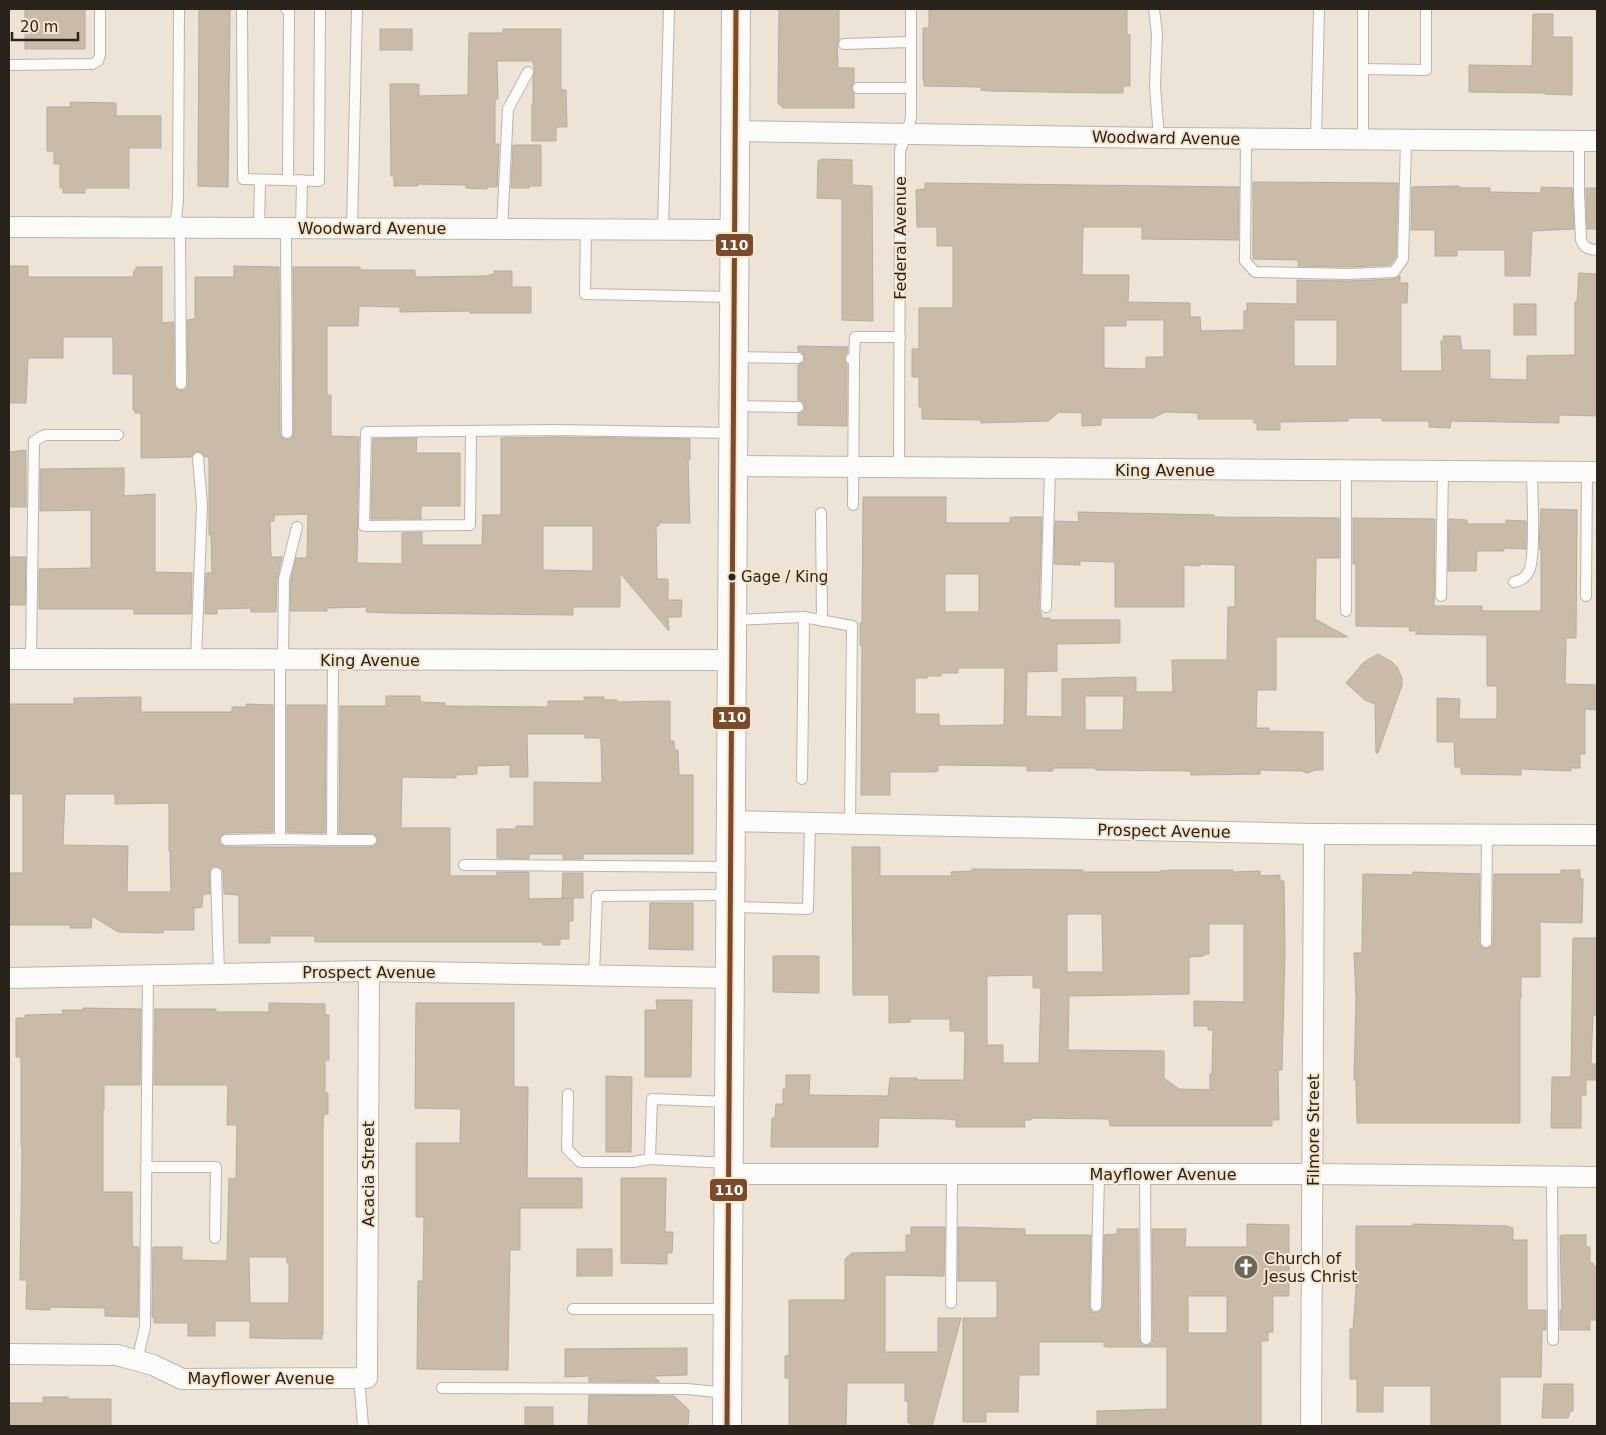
<svg xmlns="http://www.w3.org/2000/svg" width="1606" height="1435" font-family="'DejaVu Sans',sans-serif">
<rect width="100%" height="100%" fill="#ede4d7"/>
<g fill="#c9bba8" stroke="#b4ada3" fill-rule="evenodd">
<rect x="25" y="9" width="60" height="40"/>
<path d="M199,9H230L228,187L198,186Z"/>
<path d="M779,9H839V40L837,44L838,68H854V83L851,88L854,93V108H783L778,103Z"/>
<path d="M929,9H1127V35H1130V86H1123V93H1104L989,91L981,90V87L924,86V80H923V28H929Z"/>
<path d="M1533,14H1553V37H1572V95L1545,94V93L1469,92V65L1532,66Z"/>
<rect x="380" y="29" width="32" height="21"/>
<path d="M503,29H561V90H566L567,127H556V141H532V104H533V77L535,72L533,61H497L498,99H495V144H499L497,187H487V189L466,188V185L418,184V186H394V176H391L390,84H419V96L468,95L469,33H503Z"/>
<path d="M70,102L116,103V116H161V148H129V188H85V193H63V188H60V164H54V151H47V107H71Z"/>
<path d="M513,145H541V186H529V188H511Z"/>
<path d="M822,159L852,160V185L872,186L873,321L842,320V199L817,198L818,161Z"/>
<path d="M1253,182L1398,183L1396,257L1390,265L1348,267L1298,266V260L1253,259Z"/>
<path d="M925,183L1239,187L1238,240L1142,239V227H1083L1082,275H1129L1128,302L1190,303V317H1200L1201,331L1244,330V311H1247V303L1297,304V280L1348,281L1394,279L1400,276V283H1408L1407,303H1401V371H1442L1441,341H1444L1443,336H1460L1462,350H1490V379L1527,380V356L1575,355V302H1577L1579,273L1597,274V416L1559,415V423L1451,421L1450,428L1429,427V421H1382V418H1348V421L1280,422V430H1257V423H1254V419H1198V413L1165,412L1153,418H1101V425L1082,426V413L1059,412L1048,421L981,423V420L922,419V407H919V377H912V349H919V308H953V246H937V227H917L916,190L925,189ZM1126,320H1164V357H1146V369L1104,368V326H1126ZM1294,320H1337V366H1294Z"/>
<path d="M1459,186L1460,188H1490V192L1541,193V187L1572,188L1574,229L1532,231L1530,276H1505V250H1457V256H1435V230H1411L1412,187Z"/>
<path d="M1586,188H1597V227L1596,229H1587Z"/>
<path d="M9,266H28V277H133L134,271L136,270V267H162V323L174,322V384L175,388L181,391L185,390L188,384L187,320L195,319V277H234V266L279,267L280,433L281,437L287,440L291,439L294,433L293,267H360V270H415V277L486,276L494,274V271H512V287H531V313H470V311L400,312V307L359,306L358,326H327V395H331V436L359,437L357,563L402,564V533L422,532V545H482L483,515H501V438L556,437L690,439V460H688L690,523H659V526H656L657,579H668V600H682L681,617H668L669,631L620,573V607H573V615L386,613L366,612L367,607L327,608V611H290L291,580L296,558H307L308,514L274,515V521H270L271,557H282L277,579L276,612H251V608L217,609V614H205L206,573H212L211,535H209V457H205L203,454L198,451L194,453L191,457L141,458V413H135V410H133V374H113V337H63V358H28L26,403H9ZM543,526H593V571L543,570Z"/>
<rect x="1514" y="304" width="22" height="31"/>
<path d="M798,346L848,347L847,353L844,359L847,365V426L798,425V414L804,411L805,407L802,401L798,400V365L804,362L805,358L802,352L798,351Z"/>
<path d="M417,438L416,453H460V506H421V519H371L373,439Z"/>
<path d="M26,450V507H9V452Z"/>
<path d="M124,468V496L155,494V572L192,573L191,614H134V609H39V569L91,568V510L40,511V469Z"/>
<path d="M863,497H946V523H1010V518L1014,517H1042L1039,607L1042,618H1050V620H1120V643L1057,644V671L1027,672L1026,716L1062,717V679L1136,677V692H1173L1172,660H1227L1228,607H1235V565L1201,564L1200,566L1184,565V607H1115V562L1080,561V565L1054,564L1055,521L1079,522L1078,512L1214,515V517L1339,518V558H1316L1315,619L1348,637H1276V690H1257L1256,728H1269V731L1323,732V770H1316L1307,773L1302,771L1260,770V774L1191,775V771L1096,770L1095,768H1053V771H1027V766L938,765V771L933,772H890V795H861L862,646L860,645V623H862ZM945,574H979V612H945ZM958,668H1005L1004,725L939,726V714H915V678H927V676H941V673H958ZM1085,696H1124L1123,730H1085Z"/>
<path d="M1541,509L1577,510L1576,638H1566L1565,684L1597,685V710L1585,709V754H1580V768H1571V771L1521,769V775L1461,774V767H1455L1454,742H1437V698L1460,699L1459,719H1497V686H1487V635L1415,634L1421,631H1409L1410,627L1356,626V564H1353V518L1435,519L1434,606H1482V611H1541V549H1539Z"/>
<path d="M1449,519L1467,520V524H1506V520L1526,521V549L1504,548V551H1477L1476,571H1448Z"/>
<path d="M9,557H26L25,605H9Z"/>
<path d="M1378,654L1392,662L1397,667L1402,678V685L1378,753H1376L1375,704L1365,700L1346,683L1364,662Z"/>
<path d="M386,696H420V702L445,703V706L548,707V701H584V697H604V700H617V702L670,701V741H674L675,750H678L679,775H693V854H583V859H563V854H529V859L497,858V829H516V826H534V782L602,783L601,740H600V738H585V734H527L528,777H510V765L477,766V774L456,775V778L402,777L401,828H450V876H497V872H529V899L573,898V921H569V939H560V945H543V942H315V936H270V943H239V895L224,894L223,872L222,869L216,866L212,867L209,873L210,894H203L202,907L194,908V930H163V933L118,932L92,916L91,928H70V925H9V873H23V794H9V704H74V698L141,697V712H232V707H246V704L273,705V832L225,833L220,837V844L226,847H371L375,846L378,840L374,834L339,833L340,706H386ZM65,794H115V804L169,803V851H170L171,892H127L128,846L63,845Z"/>
<path d="M287,705H326L325,833L287,832Z"/>
<path d="M852,847H880V876H952L951,872L972,871V869L1083,870V872H1160V871L1172,870H1233V872L1260,871V876L1280,875V881H1284L1285,951L1282,1070H1278L1279,1120H1272V1126H1110L1109,1119L1031,1118V1120H1024L1025,1127H956V1120L947,1119L879,1118L878,1147H771L772,1118H775L776,1104H783V1089H786V1075H810L809,1095L888,1096L890,1078H917V1080H964L965,1036L964,1031H950V1019H910V1022L889,1023V995H853ZM1067,914H1102L1103,972H1067ZM1209,924H1244V1002L1194,1001V1026H1208V1030H1213L1212,1074H1210V1090L1179,1089L1164,1078V1051L1068,1050L1069,996L1189,994V957L1204,956V954H1209ZM1033,975V988H1041L1039,1063H1003V1045H987V976Z"/>
<path d="M1561,870H1580V879H1583L1582,923L1540,922V977H1521V998H1520V1123H1357L1356,1080H1354L1356,997L1354,953H1362L1363,874L1413,875V872L1480,874L1479,942L1482,948L1486,949L1492,946L1493,942L1494,874H1561Z"/>
<path d="M563,873H583V898H562Z"/>
<path d="M650,903H693V950L649,949Z"/>
<path d="M1573,938H1597V1015H1593L1591,1064H1597V1080H1586V1095H1581V1128H1551L1552,1077H1571Z"/>
<path d="M773,956H819V993L773,992Z"/>
<path d="M656,1000H692L691,1077H645V1010H657Z"/>
<path d="M269,1003L325,1004V1015H329V1060H325V1093H328V1114H324L323,1123V1335L322,1334V1339L250,1338V1321H215V1336H188V1323H154V1317H152L153,1247H182V1260L227,1261L229,1178L236,1179L237,1125H227L228,1085H154L155,1009H216V1012H269ZM249,1257H287V1263H289V1303H250Z"/>
<path d="M416,1003H514V1087H528L527,1178H582V1208H520V1250H510L508,1370L417,1369L418,1281H423L424,1217H416V1143H460L461,1109L415,1108Z"/>
<path d="M83,1008L141,1009L140,1085H104V1110H103V1192H132V1241L133,1247H139L138,1317L105,1316V1308L50,1307V1310L26,1309L27,1280H20L22,1150L21,1142V1057H16V1018H25V1015L63,1014L62,1010H83Z"/>
<path d="M606,1076L632,1077L631,1152H606Z"/>
<path d="M621,1178H666L665,1232H673L672,1253H667V1264L621,1263Z"/>
<path d="M1247,1224L1289,1225V1296H1273V1332H1268V1341H1261V1426H1097V1411L1167,1409V1347H1106L1104,1346V1342H1039V1375H1019L1018,1412H986V1422H963V1318H997V1281H958V1227L1025,1229V1235H1091L1089,1306L1092,1312L1096,1313L1102,1310L1103,1306L1104,1235L1117,1234V1229H1138L1139,1339L1142,1345L1147,1346L1152,1343L1153,1339L1152,1229H1186L1185,1247H1247ZM1188,1296H1227V1333H1188Z"/>
<path d="M1413,1224L1507,1226L1513,1228V1240H1527V1310H1546V1330H1542L1541,1377H1500V1426H1431V1386H1383V1412H1357V1379H1350V1329H1353L1356,1289V1226H1413Z"/>
<path d="M911,1227H945L944,1276L885,1275V1352H938V1318H961L932,1426H911V1423H908V1401H905V1383H847L846,1426H789V1378H785V1356H789V1300H845V1259L852,1253L906,1252V1235H911Z"/>
<path d="M1564,1235H1586V1247H1590V1263H1593V1266H1597V1320H1590V1330H1560V1310H1562L1560,1236Z"/>
<rect x="577" y="1249" width="35" height="27"/>
<path d="M687,1348V1375L653,1376L660,1382H589V1376L565,1377V1349Z"/>
<path d="M1544,1384H1573V1411H1570L1568,1418H1542Z"/>
<path d="M589,1395L674,1396L689,1410L688,1426H588Z"/>
<path d="M43,1397H68V1399H111V1426H9V1403H43Z"/>
<rect x="525" y="1407" width="28" height="19"/>
</g>
<g fill="none" stroke-linecap="round" stroke-linejoin="round">
<defs>
<g id="service">
<path d="M242,9L243,179L319,181L320,9"/>
<path d="M286,9L289,11L288,180"/>
<path d="M1154,9L1157,34L1155,86L1159,138"/>
<path d="M844,44L911,42"/>
<path d="M9,65L92,64L98,61L100,55V9"/>
<path d="M1363,69L1426,70V9"/>
<path d="M858,88H911"/>
<path d="M1246,139L1245,261L1255,272L1348,274L1394,272L1403,259L1406,140"/>
<path d="M1316,139L1319,9"/>
<path d="M1363,140V9"/>
<path d="M1579,141V194L1581,240C1584,248 1588,249 1597,250"/>
<path d="M175,227L178,202L179,9"/>
<path d="M180,228L181,384"/>
<path d="M259,228L260,180"/>
<path d="M286,228L287,433"/>
<path d="M301,228L302,180"/>
<path d="M352,228L357,9"/>
<path d="M502,229L508,109L528,72"/>
<path d="M586,229L585,294L733,297"/>
<path d="M663,229L669,9"/>
<path d="M734,357L798,358"/>
<path d="M851,359H854L853,505"/>
<path d="M854,359L855,337H900"/>
<path d="M735,406L798,407"/>
<path d="M471,432L470,525L364,526L366,432L556,430L732,433"/>
<path d="M899,469L900,150L907,134L911,117V9"/>
<path d="M1346,471V611"/>
<path d="M821,513L822,621"/>
<path d="M1514,582C1520,581 1526,577 1529,571C1536,557 1532,490 1532,472"/>
<path d="M1441,596L1443,471"/>
<path d="M1586,596L1587,472"/>
<path d="M1046,607L1050,470"/>
<path d="M733,620L804,617L852,626L850,823"/>
<path d="M31,659L34,441L45,435H118"/>
<path d="M196,659L202,505L198,458"/>
<path d="M280,659V839L332,840L333,660"/>
<path d="M283,659L284,579L297,527"/>
<path d="M802,779L804,617"/>
<path d="M226,840L280,839"/>
<path d="M332,840H371"/>
<path d="M464,865L730,867"/>
<path d="M216,873L219,974"/>
<path d="M730,907L808,909L810,823"/>
<path d="M1486,942L1487,834"/>
<path d="M594,975L597,896L729,895"/>
<path d="M568,1094L567,1149L580,1162H633L650,1159"/>
<path d="M727,1163L650,1159L652,1099L728,1102"/>
<path d="M146,1167H216L215,1238"/>
<path d="M1145,1174L1146,1339"/>
<path d="M1552,1176L1553,1340"/>
<path d="M951,1303L952,1174"/>
<path d="M1096,1306L1099,1174"/>
<path d="M573,1309H727"/>
<path d="M137,1361L145,1327L148,975"/>
<path d="M359,1378L363,1426"/>
<path d="M442,1388L687,1389L727,1393"/>
</g>
<g id="minor">
<path d="M735,131L1159,138L1597,141"/>
<path d="M9,227L735,230"/>
<path d="M733,466L1597,472"/>
<path d="M9,659L732,660"/>
<path d="M731,821L1314,834L1597,835"/>
<path d="M9,978L369,971L730,978"/>
<path d="M729,1174H1313L1597,1177"/>
<path d="M9,1354L117,1355L153,1365L182,1379L367,1378L369,971"/>
<path d="M1311,1426L1314,834"/>
</g>
<path id="secondary" d="M727,1426L736,9"/>
</defs>
<use href="#service" stroke="#bab4aa" stroke-width="12"/>
<use href="#minor" stroke="#bab4aa" stroke-width="22"/>
<use href="#secondary" stroke="#bab4aa" stroke-width="30"/>
<use href="#service" stroke="#fcfbf9" stroke-width="10"/>
<use href="#minor" stroke="#fcfbf9" stroke-width="20"/>
<use href="#secondary" stroke="#fcfbf9" stroke-width="28"/>
<defs>
<path id="bus-1" d="M727,1426L736,9"/>
</defs>
<use href="#bus-1" stroke="#f6e5ce" stroke-width="9"/>
<use href="#bus-1" stroke="#7a4b2a" stroke-width="5"/>
</g>
<defs>
<symbol id="church-disc" viewBox="-11 -11 22 22"><circle r="9.5" fill="#6e675d" stroke="#f6e5ce"/><path d="M-1.2-6h2.4v3.5h3.3v2.4h-3.3V6h-2.4V-.1h-3.3v-2.4h3.3Z" fill="#fff"/></symbol>
</defs>
<g fill-rule="evenodd">
<use href="#church-disc" x="1232" y="1253" width="28" height="28"/>
</g>
<circle fill="#29231b" stroke="#f6e5ce" stroke-width="2" cx="732" cy="577" r="4.5"/>
<g text-anchor="middle" dominant-baseline="central" stroke-width="4" stroke-linejoin="round" paint-order="stroke">
<g font-size="15" fill="#29231b" stroke="#f6e5ce" text-anchor="start">
<text x="741" y="577">Gage / King</text>
</g>
<g font-size="16" fill="#29231b" stroke="#f6e5ce">
<text transform="translate(1166 138) rotate(1)">Woodward Avenue</text>
<text x="372" y="228">Woodward Avenue</text>
<text transform="translate(900 238) rotate(-90)">Federal Avenue</text>
<text x="1165" y="470">King Avenue</text>
<text x="370" y="660">King Avenue</text>
<text transform="translate(1164 831) rotate(1)">Prospect Avenue</text>
<text x="369" y="972">Prospect Avenue</text>
<text transform="translate(1313 1130) rotate(-90)">Filmore Street</text>
<text transform="translate(368 1174) rotate(-90)">Acacia Street</text>
<text x="1163" y="1174">Mayflower Avenue</text>
<text x="261" y="1378">Mayflower Avenue</text>
</g>
<g font-size="16" fill="#29231b" stroke="#f6e5ce" text-anchor="start">
<text x="1264" y="1258">Church of<tspan x="1264" dy="18">Jesus Christ</tspan></text>
</g>
</g>
<g stroke="#f6e5ce" stroke-width="2">
<rect x="715" y="233" width="39" height="24" rx="5" fill="#7a4b2a"/>
<rect x="712" y="706" width="39" height="24" rx="5" fill="#7a4b2a"/>
<rect x="709" y="1178" width="39" height="24" rx="5" fill="#7a4b2a"/>
</g>
<g font-size="14" text-anchor="middle" font-weight="bold" fill="#fff">
<text x="734" y="250">110</text>
<text x="732" y="722">110</text>
<text x="729" y="1195">110</text>
</g>
<rect width="1606" height="1435" fill="none" stroke="#29231b" stroke-width="20"/>
<path d="M12 32v8h66v-8" fill="none" stroke="#29231b" stroke-width="2.5"/>
<text x="20" y="32" font-size="15" fill="#29231b" stroke="#f6e5ce" stroke-width="4" paint-order="stroke">20 m</text>
</svg>
